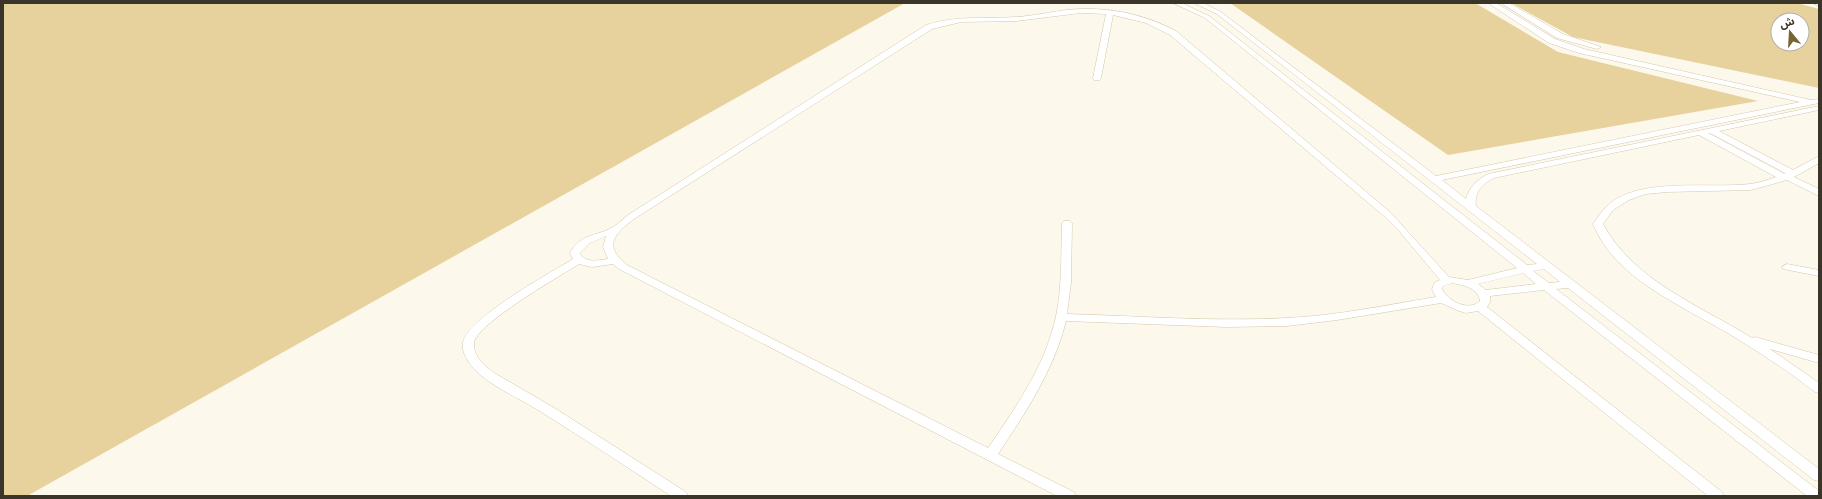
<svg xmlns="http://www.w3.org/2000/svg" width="1822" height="499" font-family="Bitter,'Noto Sans Arabic',serif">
<rect width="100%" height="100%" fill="#fdf8ec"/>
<g fill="#e7d29d" fill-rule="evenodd">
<path d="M3,3H905L27,496H3Z"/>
<path d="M1230,3H1475L1558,52L1758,101L1448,155Z"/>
<path d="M1511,3H1797L1819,9V88L1573,37ZM1778,20H1802V44H1778Z"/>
</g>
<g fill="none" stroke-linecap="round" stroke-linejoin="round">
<defs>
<g id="minor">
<path d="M1173,3H1182L1209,16L1527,265L1537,264L1217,14L1194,3H1203L1221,12L1436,176L1800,102L1579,53L1549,43L1488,3H1496L1555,39L1584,49L1811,100L1819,99V103L1442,180L1466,199C1469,187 1477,180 1488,174L1819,106V110L1719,131L1793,170L1819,156V163L1794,177L1819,189V196L1787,180L1751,190L1667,192L1646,194L1629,200L1613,210L1603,224C1634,281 1699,305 1752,338L1755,337L1819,355V363L1770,349L1819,383V393L1815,392C1787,370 1757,351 1726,332C1685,308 1630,284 1603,243C1599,237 1596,230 1593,224C1597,218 1601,212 1606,207C1636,176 1710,189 1750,184C1759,183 1768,180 1776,177L1699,135L1494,178C1482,184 1474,192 1476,206L1819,469V481L1814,480L1568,288L1556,289L1819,491V496H1807L1544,290L1490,296V302L1487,307L1722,492L1724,496H1708L1478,311L1466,313L1459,311L1441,303L1337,320L1287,326L1226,327L1066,321C1054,370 1026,412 998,454L1074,492L1076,496H1057L619,269L613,264L592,267L579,264C560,276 476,324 474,343C473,358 486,367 496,374L556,409L686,492L688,496H671C627,467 583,438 538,410C517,397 492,387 474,369C468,362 461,352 463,342C468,318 550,273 573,259L570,253C581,233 596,237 613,227C618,224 623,219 628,215L926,25C957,15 986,19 1017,17C1034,16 1050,12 1066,10C1105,6 1142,13 1176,31L1390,212L1449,277L1468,280L1517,268L1205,18ZM1081,13L1106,14L1093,78L1094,80H1100L1101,78L1113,15L1146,23L1170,35L1384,216L1400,232L1440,280L1435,282L1432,289L1436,297C1386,305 1336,316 1286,318C1213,322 1140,316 1067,314L1071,283L1072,223L1070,221H1064L1062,223C1061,250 1062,278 1058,305C1050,359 1018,404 988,448L627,265C603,246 614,234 634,219L932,29L961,22L1016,21ZM1708,133H1710L1785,173L1784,174ZM606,236L603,247L608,259C599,260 585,264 580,253L590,243ZM1544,269L1560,282L1549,283L1533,271ZM1523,273L1536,284L1486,290L1478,284ZM1452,283C1462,285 1478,287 1480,301C1468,312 1448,301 1442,289L1443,286Z"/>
<path d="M1501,3H1509L1563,34L1601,47L1597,49L1557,38Z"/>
<path d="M1813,3H1819V6Z"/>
<path d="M1787,264L1819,270V276L1783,269L1782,267Z"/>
</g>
</defs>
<use href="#minor" stroke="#d5c8a9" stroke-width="1"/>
<use href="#minor" fill="#fff" fill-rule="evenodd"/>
</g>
<rect width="1822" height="499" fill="none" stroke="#3a3528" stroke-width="8"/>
<g transform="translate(1790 32) rotate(342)"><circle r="19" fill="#ffffff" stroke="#b0aea9"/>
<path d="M0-3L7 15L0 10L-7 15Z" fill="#776432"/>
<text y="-6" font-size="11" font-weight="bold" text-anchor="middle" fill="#3a3528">ش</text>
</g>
</svg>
